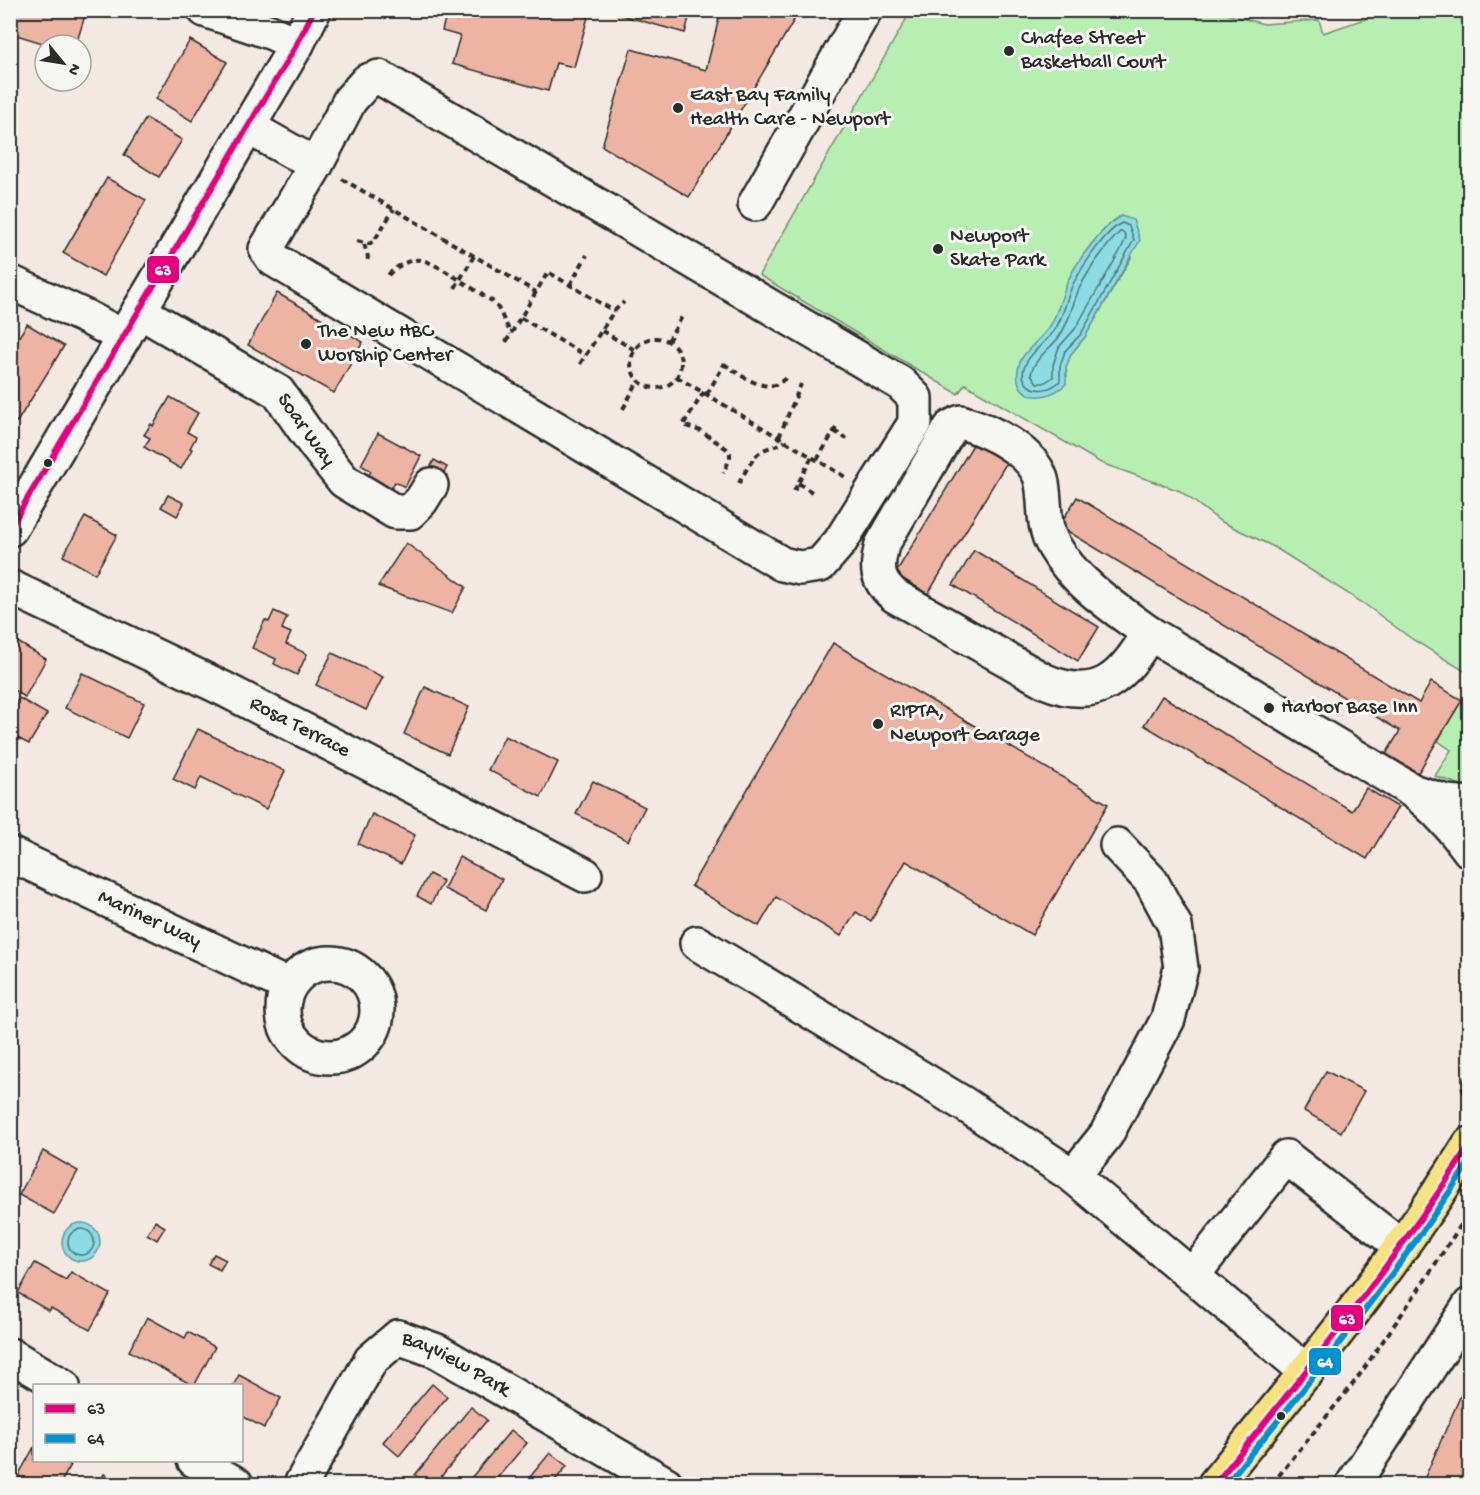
<svg xmlns="http://www.w3.org/2000/svg" width="1480" height="1495" font-family="'Gochi Hand',sans-serif">
<rect width="100%" height="100%" fill="#f4e9e2"/>
<filter id="ink" filterUnits="userSpaceOnUse"><feTurbulence type="fractalNoise" baseFrequency=".0167" numOctaves="2"/><feDisplacementMap in="SourceGraphic" scale="12" xChannelSelector="R" yChannelSelector="G"/><feConvolveMatrix kernelMatrix="1 2 1 2 8 2 1 2 1" color-interpolation-filters="sRGB"/></filter>
<g filter="url(#ink)">
<g fill="#b7efb3" stroke="#718d6f" stroke-width="1.5" fill-rule="evenodd">
<path d="M911,11H1214L1264,24L1319,20L1323,33L1365,19L1367,11H1469V674L1412,639L1363,603L1274,547L1220,521L1180,491L1101,463L965,384L958,394L759,275ZM1121,216L1131,258L1085,337L1071,354L1066,367L1067,376L1021,359C1030,349 1042,339 1049,328C1058,314 1061,299 1067,284C1074,264 1103,226 1121,216Z"/>
<path d="M1469,687V786L1458,784L1435,776L1451,750L1438,741Z"/>
</g>
<g fill="#8bdce4" stroke="#65959a" stroke-width="1.5">
<path d="M1121,216L1133,220L1140,240L1085,337L1071,354L1066,367V384C1041,407 1008,396 1020,362C1026,348 1042,339 1050,326C1058,313 1061,298 1067,283C1075,263 1103,226 1121,216Z"/>
<circle cx="81" cy="1242" r="19"/>
</g>
<g fill="none" stroke-linecap="round" stroke-linejoin="round">
<g stroke="#517275" stroke-width="1.5">
<path d="M1122,223L1129,226L1134,240L1081,334L1065,351L1060,366V381C1043,398 1014,388 1026,363C1032,351 1046,342 1054,331C1064,317 1066,299 1073,284C1082,267 1105,231 1122,223Z"/>
<path d="M1121,231L1124,233L1126,238L1120,251L1075,329L1059,347L1053,365V377L1044,383H1037L1031,374C1034,359 1050,349 1059,337C1070,322 1072,305 1079,289C1087,272 1107,244 1121,231Z"/>
<circle cx="81" cy="1242" r="13"/>
</g>
</g>
<g fill="#edb4a3" stroke="#2b2b2b" stroke-width="1.5">
<path d="M10,10H82L86,12L76,45H49L10,33Z"/>
<path d="M447,10H590L574,67L556,63L548,91L452,64L460,36L442,31Z"/>
<path d="M603,10H691L685,33Z"/>
<path d="M721,10H800L689,197L602,146L631,49L706,70Z"/>
<path d="M190,40L227,62L192,121L156,99Z"/>
<path d="M146,118L182,140L159,177L124,155Z"/>
<path d="M107,178L146,200L103,276L63,253Z"/>
<path d="M277,293L363,342L334,393L248,345Z"/>
<path d="M27,324L64,346L17,422L10,418V351Z"/>
<path d="M170,397L198,413L187,432L196,437L190,448L192,449L181,469L144,447L150,438L144,435L151,424L153,426Z"/>
<path d="M378,433L421,456L405,487L395,482L389,492L366,481L371,471L361,465Z"/>
<path d="M977,438L1010,457L928,594L895,574Z"/>
<path d="M434,460L447,467L443,475L430,468Z"/>
<path d="M168,495L184,503L177,516L161,507Z"/>
<path d="M1077,497L1419,703L1431,682L1462,700L1418,773L1386,754L1400,731L1059,526Z"/>
<path d="M85,517L117,535L95,574L63,556Z"/>
<path d="M406,543L466,587L452,613L378,586Z"/>
<path d="M974,550L1099,627L1078,661L953,585Z"/>
<path d="M274,611L287,617L282,629L291,633L286,644L307,654L297,675L274,664L276,659L252,648L265,620L269,622Z"/>
<path d="M16,641L46,659L25,697L10,688V650Z"/>
<path d="M833,643L1108,804L1032,935L906,861L871,921L856,912L841,936L776,897L759,926L691,886Z"/>
<path d="M332,653L383,677L366,710L316,685Z"/>
<path d="M82,673L144,703L127,738L65,708Z"/>
<path d="M425,687L469,707L448,754L404,734Z"/>
<path d="M1162,696L1352,811L1366,788L1398,807L1367,859L1144,725Z"/>
<path d="M19,698L47,714L29,744L10,734V713Z"/>
<path d="M198,729L285,771L266,809L201,777L195,790L173,779Z"/>
<path d="M505,736L558,762L541,797L488,770Z"/>
<path d="M593,781L645,807L628,841L576,814Z"/>
<path d="M372,814L415,835L401,864L358,844Z"/>
<path d="M459,857L502,879L486,910L444,889Z"/>
<path d="M429,874L443,881L431,904L417,896Z"/>
<path d="M1326,1071L1364,1091L1341,1132L1304,1111Z"/>
<path d="M43,1151L78,1171L54,1214L19,1195Z"/>
<path d="M155,1221L165,1227L157,1240L147,1234Z"/>
<path d="M214,1254L226,1260L220,1270L208,1264Z"/>
<path d="M35,1263L66,1280L71,1272L110,1294L90,1330L51,1308L49,1311L18,1293Z"/>
<path d="M147,1317L185,1338L188,1332L215,1347L194,1386L129,1351Z"/>
<path d="M1470,1374V1484H1422Z"/>
<path d="M239,1375L281,1398L264,1428L242,1416V1386H233Z"/>
<path d="M432,1384L447,1397L399,1456L383,1442Z"/>
<path d="M471,1407L487,1420L435,1484H426L415,1475Z"/>
<path d="M511,1430L527,1443L492,1484H466Z"/>
<path d="M34,1447V1460H63L71,1465L60,1484H34L18,1476Z"/>
<path d="M550,1453L567,1466L552,1484H524Z"/>
<path d="M104,1474L123,1484H98Z"/>
</g>
<g fill="none" stroke-linecap="round" stroke-linejoin="round">
<defs>
<g id="minor">
<path d="M205,10L270,32L297,44"/>
<path d="M379,77L900,383L915,398V423L840,542L820,565L800,568L782,564L273,259L266,249L316,165L350,100L367,81Z"/>
<path d="M248,127L316,165"/>
<path d="M755,204L865,10"/>
<path d="M10,282L86,317L124,337"/>
<path id="s1" d="M139,311L278,392L316,446L344,481L395,512H410L421,501L431,485"/>
<path d="M961,422C989,430 1036,452 1042,483C1046,505 1042,526 1054,546C1075,583 1116,609 1149,633C1124,677 1098,704 1045,681L895,596C876,580 876,568 882,545L951,427Z"/>
<path d="M10,529L297,44L314,10"/>
<path id="s2" d="M10,587L224,689L585,875"/>
<path d="M1149,633L1411,790C1435,807 1452,827 1470,851"/>
<path d="M1418,793L1447,802L1470,804"/>
<path id="s3" d="M10,854L289,986"/>
<path d="M697,943L964,1104L1073,1176L1307,1372"/>
<circle cx="330" cy="1010" r="47"/>
<path d="M1073,1176L1106,1135L1168,1019L1181,968L1175,926L1151,881L1117,845"/>
<path d="M1192,1276L1286,1157L1402,1247"/>
<path d="M10,1355L63,1386"/>
<path d="M194,1460L236,1484"/>
<path id="s4" d="M301,1484L371,1360L398,1337L437,1351L666,1484"/>
<path d="M1353,1484L1470,1305"/>
</g>
<path id="highway" d="M1215,1484C1305,1374 1395,1265 1470,1144"/>
</defs>
<use href="#minor" stroke="#2b2b2b" stroke-width="38"/>
<use href="#highway" stroke="#2b2b2b" stroke-width="38"/>
<g stroke="#2b2b2b" stroke-width="4" stroke-dasharray="6 4.5" stroke-linecap="butt">
<path d="M342,179L536,292"/>
<path d="M357,241L369,244L374,241L394,209"/>
<path d="M364,244L368,257L367,263"/>
<path d="M388,275C396,267 409,258 422,260C437,263 477,292 492,301L498,308L511,334"/>
<path d="M570,285L587,255"/>
<path d="M455,288L474,256"/>
<path d="M521,318L585,355"/>
<path d="M602,331L635,350"/>
<circle cx="656" cy="363" r="25"/>
<path d="M668,341L683,315"/>
<path d="M506,342L548,272L614,311"/>
<path d="M580,364L614,311L624,302"/>
<path d="M724,364C738,373 757,389 775,385C779,384 784,379 788,377"/>
<path d="M677,377L847,478"/>
<path d="M704,392L683,425L701,431L727,449L730,453V459L723,473"/>
<path d="M707,394L725,363"/>
<path d="M623,409L638,381"/>
<path d="M834,431L847,439"/>
<path d="M779,437L801,384"/>
<path d="M817,460L837,426"/>
<path d="M739,483C745,472 752,458 762,451C770,446 778,447 785,441"/>
<path d="M798,483L815,494"/>
<path d="M794,491L812,457"/>
<path d="M1470,1068L1462,1087L1465,1094L1470,1098"/>
<path d="M1272,1484L1356,1380L1419,1289L1470,1211"/>
</g>
<use href="#minor" stroke="#f6f6f2" stroke-width="33"/>
<use href="#highway" stroke="#f7e281" stroke-width="33"/>
<defs>
<g id="bus-1">
<path d="M10,528L297,44L314,10"/>
<path d="M1215,1484C1305,1374 1393,1264 1470,1145"/>
</g>
<path id="bus-2" d="M1226,1484C1312,1380 1396,1275 1470,1161"/>
</defs>
<use href="#bus-1" stroke="#f6f6f2" stroke-width="10"/>
<use href="#bus-2" stroke="#f6f6f2" stroke-width="10"/>
<use href="#bus-1" stroke="#e5007d" stroke-width="6"/>
<use href="#bus-2" stroke="#0092d0" stroke-width="6"/>
</g>
</g>
<g fill="#2b2b2b" stroke="#f6f6f2" stroke-width="2">
<circle cx="1009" cy="51" r="6"/>
<circle cx="678" cy="108" r="6"/>
<circle cx="938" cy="249" r="6"/>
<circle cx="306" cy="344" r="6"/>
<circle cx="48" cy="463" r="5"/>
<circle cx="1269" cy="708" r="6"/>
<circle cx="878" cy="724" r="6"/>
<circle cx="1281" cy="1416" r="5"/>
</g>
<g text-anchor="middle" dominant-baseline="central" stroke-width="6" stroke-linejoin="round" paint-order="stroke">
<g font-size="21" fill="#2b2b2b" stroke="#f6f6f2" text-anchor="start">
<text x="1021" y="39">Chafee Street<tspan x="1021" dy="24">Basketball Court</tspan></text>
<text x="690" y="96">East Bay Family<tspan x="690" dy="24">Health Care - Newport</tspan></text>
<text x="950" y="237">Newport<tspan x="950" dy="24">Skate Park</tspan></text>
<text x="318" y="332">The New HBC<tspan x="318" dy="24">Worship Center</tspan></text>
<text x="1281" y="708">Harbor Base Inn</text>
<text x="890" y="712">RIPTA,<tspan x="890" dy="24">Newport Garage</tspan></text>
</g>
<g font-size="21" fill="#2b2b2b" stroke="#f6f6f2">
<text stroke="none"><textPath href="#s1" startOffset="208">Soar Way</textPath></text>
<text stroke="none"><textPath href="#s2" startOffset="322">Rosa Terrace</textPath></text>
<text stroke="none"><textPath href="#s3" startOffset="154">Mariner Way</textPath></text>
<text stroke="none"><textPath href="#s4" startOffset="242">Bayview Park</textPath></text>
</g>
</g>
<g stroke="#f6f6f2" stroke-width="2">
<rect x="146" y="255" width="34" height="29" rx="6" fill="#e5007d"/>
<rect x="1330" y="1304" width="34" height="28" rx="6" fill="#e5007d"/>
<rect x="1308" y="1347" width="34" height="29" rx="6" fill="#0092d0"/>
</g>
<g font-size="16" text-anchor="middle" font-weight="bold" fill="#fff">
<text x="163" y="275">63</text>
<text x="1347" y="1324">63</text>
<text x="1325" y="1367">64</text>
</g>
<rect width="1480" height="1495" fill="none" stroke="#f6f6f2" stroke-width="36"/>
<rect x="18" y="18" width="1444" height="1459" fill="none" stroke="#2b2b2b" stroke-width="2" filter="url(#ink)"/>
<rect x="33" y="1384" width="210" height="78" fill="#f6f6f2" stroke="#a5a5a2" stroke-width="1.5"/>
<rect x="45" y="1404" width="30" height="9" fill="#e5007d" stroke="#a5a5a2" stroke-width="1.5"/>
<text x="87" y="1414" font-size="18" fill="#2b2b2b">63</text>
<rect x="45" y="1434" width="30" height="9" fill="#0092d0" stroke="#a5a5a2" stroke-width="1.5"/>
<text x="87" y="1444" font-size="18" fill="#2b2b2b">64</text>
<g transform="translate(63 63) rotate(120)"><circle r="28" fill="#f6f6f2" stroke="#a5a5a2" stroke-width="1.5"/>
<path d="M0-4.5L10 22L0 15L-10 22Z" fill="#2b2b2b"/>
<text y="-9" font-size="16" font-weight="bold" text-anchor="middle" fill="#2b2b2b">N</text>
</g>
</svg>
